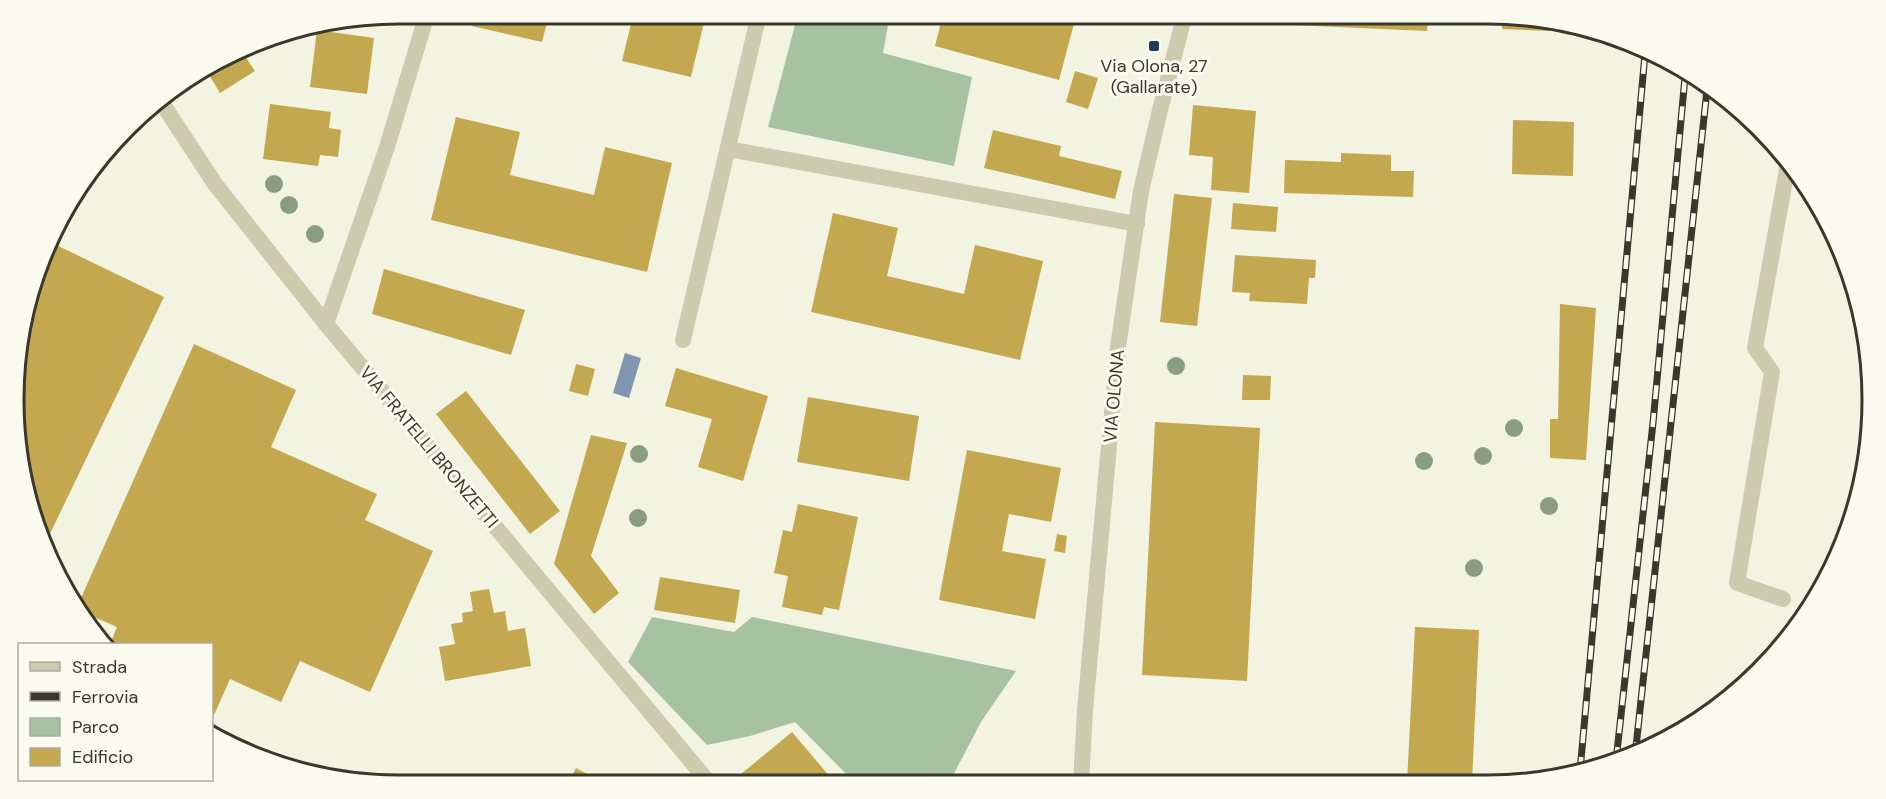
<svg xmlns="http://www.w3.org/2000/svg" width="1886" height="799" font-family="'DM Sans',sans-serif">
<rect width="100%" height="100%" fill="#f2f3e1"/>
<g fill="#a6c2a1">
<path d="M798,14H890L883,53L972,77L954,166L768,127Z"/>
<path d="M652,617L734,632L752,617L1016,671L981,722L950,781L895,774L856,784L795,722L750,736L707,745L628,662Z"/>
</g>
<path fill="#8095b0" d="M625,353L641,358L629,398L613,393Z"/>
<g fill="#c3a84f">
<path d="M475,14H549L542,42L472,26Z"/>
<path d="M609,14H706L691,77L622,61L632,20Z"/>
<path d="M943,14H1051L1075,20L1059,80L935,46Z"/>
<path d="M1245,14H1428L1427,31L1245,23Z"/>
<path d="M1502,16L1550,24V31L1502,29Z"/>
<path d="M317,30L374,38L367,94L310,87Z"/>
<path d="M243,53L255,71L220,93L208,73Z"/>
<path d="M1075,71L1098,78L1088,109L1066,102Z"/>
<path d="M270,104L331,112L329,128L341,130L338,157L320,155L318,166L263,159Z"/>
<path d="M1193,105L1256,111L1249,193L1211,190L1213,157L1189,155Z"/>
<path d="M456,117L520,132L510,175L594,195L605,147L672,163L647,272L431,220Z"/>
<path d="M1513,120L1574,122L1573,176L1512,174Z"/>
<path d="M993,130L1061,146L1059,156L1122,171L1115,199L984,168Z"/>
<path d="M1341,153L1391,155V171H1414L1413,197L1284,193L1285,160L1341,162Z"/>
<path d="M1174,194L1212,198L1197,326L1160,322Z"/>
<path d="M1233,203L1278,207L1276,232L1231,229Z"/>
<path d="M833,213L898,228L887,276L964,294L975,245L1043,261L1020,360L811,312Z"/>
<path d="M52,243L164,297L47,540L17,450L21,325Z"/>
<path d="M1235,255L1316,260L1315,278H1309L1307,304L1249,301L1250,293L1232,292Z"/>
<path d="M384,269L525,310L511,355L372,314Z"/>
<path d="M1560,304L1596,308L1586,460L1550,458V419H1558Z"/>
<path d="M194,344L296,390L271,447L377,494L365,520L433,551L370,692L300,661L281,702L230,679L214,715L212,714V644H110L117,627L80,611L77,607Z"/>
<path d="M576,364L595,369L588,396L569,391Z"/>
<path d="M676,368L768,396L743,481L698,467L712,419L665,406Z"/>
<path d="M1243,375L1271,376L1270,400H1242Z"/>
<path d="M466,391L560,511L530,534L436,414Z"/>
<path d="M808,397L919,416L909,481L797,462Z"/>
<path d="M1155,422L1260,428L1247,681L1142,675Z"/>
<path d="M591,435L627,443L591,556L619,593L594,614L554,564Z"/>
<path d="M967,450L1061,468L1051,522L1009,514L1002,551L1046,559L1035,619L939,600Z"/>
<path d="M798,504L858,517L839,610L824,607L822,615L782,607L788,576L774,573L783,530L792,532Z"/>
<path d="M1057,534L1067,536L1065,553L1054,551Z"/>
<path d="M660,577L740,590L735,623L654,610Z"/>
<path d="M489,589L494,613L505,611L508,631L525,628L531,666L445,681L439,647L455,644L451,624L463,622L462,613L473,611L470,592Z"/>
<path d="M1415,627L1479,630L1472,782L1407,783Z"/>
<path d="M792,732L836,784H750L741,774Z"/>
<path d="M576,768L607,785H567Z"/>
<path d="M632,774L652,785H626Z"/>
</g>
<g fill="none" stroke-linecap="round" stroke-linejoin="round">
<g stroke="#cccbad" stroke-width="16">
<path d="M728,149L1137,224"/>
<path d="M326,324L387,147L427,14"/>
<path d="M683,340L759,14"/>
<path d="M1783,599L1737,583L1772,372L1755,348L1787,169"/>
</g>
<g stroke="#cccbad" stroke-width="16">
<path d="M160,100L215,184L326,324L711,785"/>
<path d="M1081,783L1085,710L1118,347L1141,191L1160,110L1185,14"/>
</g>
<defs>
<g id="rail">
<path d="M1635,756L1707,90"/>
<path d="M1616,761L1653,423L1685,77"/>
<path d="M1580,771L1645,54"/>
</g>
</defs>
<use href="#rail" stroke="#3a382b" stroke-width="7"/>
<use href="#rail" stroke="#fafaee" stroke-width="4.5" stroke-dasharray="14" stroke-linecap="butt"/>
</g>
<g fill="#8a9e7f">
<circle cx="274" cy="184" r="9"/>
<circle cx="289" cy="205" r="9"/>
<circle cx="315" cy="234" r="9"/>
<circle cx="1176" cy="366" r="9"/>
<circle cx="1514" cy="428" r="9"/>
<circle cx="639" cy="454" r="9"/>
<circle cx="1483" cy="456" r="9"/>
<circle cx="1424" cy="461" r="9"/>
<circle cx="1549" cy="506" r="9"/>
<circle cx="638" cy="518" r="9"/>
<circle cx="1474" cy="568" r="9"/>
</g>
<rect fill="#21395b" stroke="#fafaee" stroke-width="2" x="1148" y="40" width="12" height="12" rx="3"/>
<g text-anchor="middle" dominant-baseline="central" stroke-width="6" stroke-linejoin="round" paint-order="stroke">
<g font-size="18" fill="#3a382b" stroke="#fafaee">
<text x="1154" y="66">Via Olona, 27<tspan x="1154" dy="21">(Gallarate)</tspan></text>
</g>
<g font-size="18" fill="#3a382b" stroke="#fafaee">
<text transform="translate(1114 396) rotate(-85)">VIA OLONA</text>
<text transform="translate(429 447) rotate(50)">VIA FRATELLI BRONZETTI</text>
</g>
</g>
<path d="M0 0H1886V799H0ZM399 24H1487A375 375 0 0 1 1862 399V400A375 375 0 0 1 1487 775H399A375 375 0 0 1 24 400V399A375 375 0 0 1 399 24Z" fill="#fafaee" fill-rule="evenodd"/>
<path fill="none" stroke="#3a382b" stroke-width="3" d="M399 24H1487A375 375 0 0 1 1862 399V400A375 375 0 0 1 1487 775H399A375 375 0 0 1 24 400V399A375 375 0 0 1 399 24Z"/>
<rect x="18" y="643" width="195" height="138" fill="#fafaee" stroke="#adaca0" stroke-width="1.5"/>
<rect x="30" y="662" width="30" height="9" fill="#cccbad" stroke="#adaca0" stroke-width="1.5"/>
<text x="72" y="673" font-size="18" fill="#3a382b">Strada</text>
<rect x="30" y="692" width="30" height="9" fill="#3a382b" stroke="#adaca0" stroke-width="1.5"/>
<text x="72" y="703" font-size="18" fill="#3a382b">Ferrovia</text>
<rect x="30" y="718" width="30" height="18" fill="#a6c2a1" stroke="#adaca0" stroke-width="1.5"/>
<text x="72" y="733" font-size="18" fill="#3a382b">Parco</text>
<rect x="30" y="748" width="30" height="18" fill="#c3a84f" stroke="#adaca0" stroke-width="1.5"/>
<text x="72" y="763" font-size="18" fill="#3a382b">Edificio</text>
</svg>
